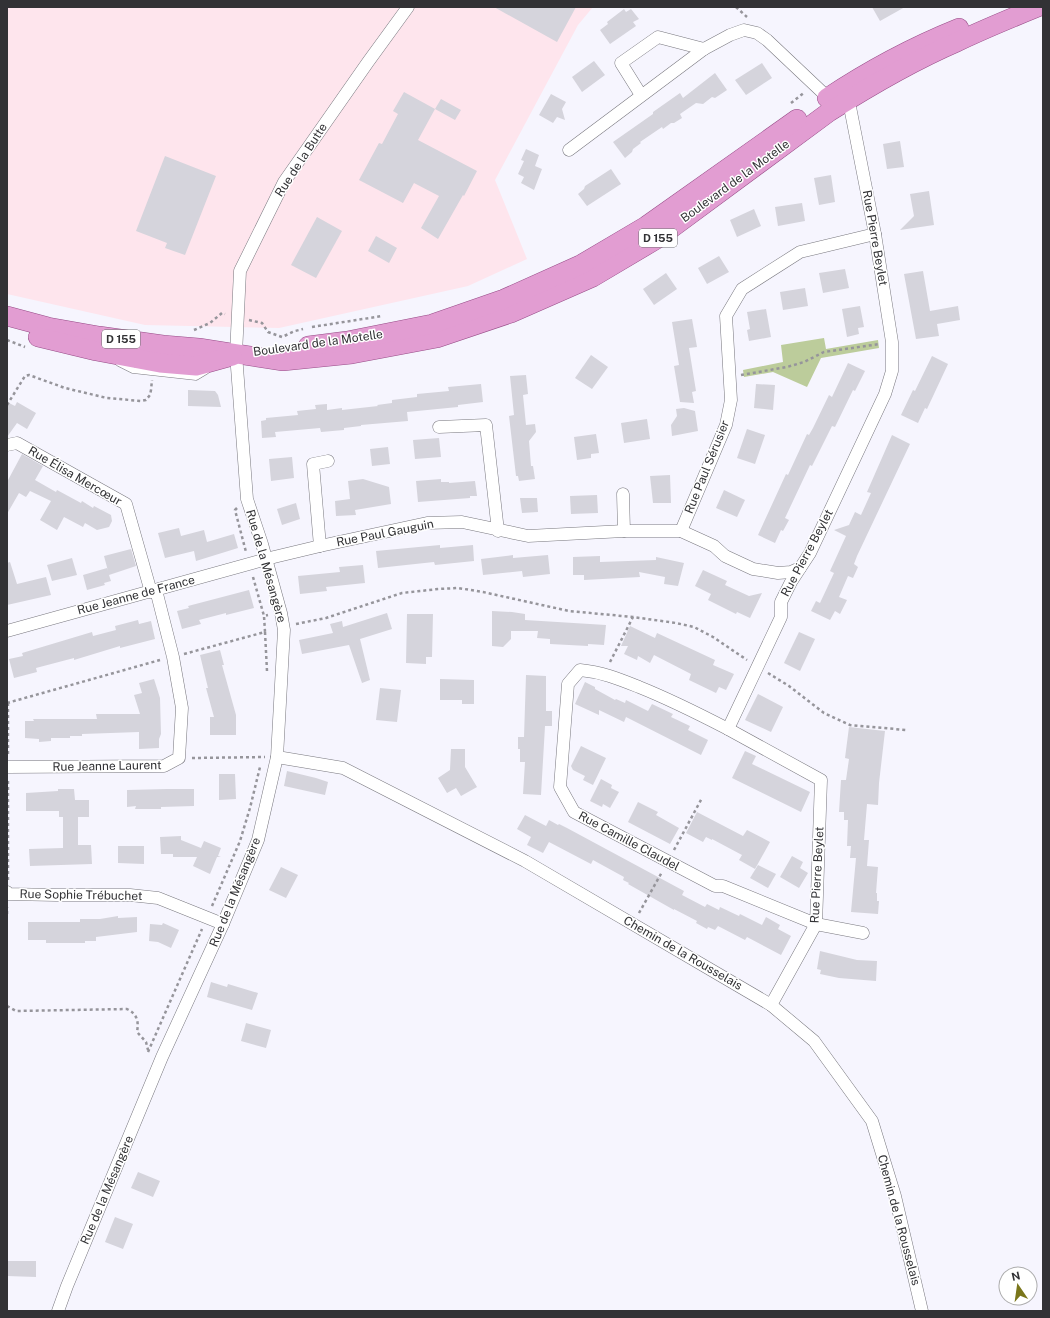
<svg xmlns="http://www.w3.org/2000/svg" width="1050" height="1318" font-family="'Public Sans',sans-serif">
<rect width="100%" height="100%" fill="#f6f5fe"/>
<path fill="#fee5ed" d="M7,7H593L578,25L495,180L527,259L468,286L279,328L145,325L7,294Z"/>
<path fill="#bccc9b" d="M824,338L826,349L878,340L879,348L821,358L807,387L773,372L744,377L743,370L783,362L781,345Z"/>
<g fill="#d5d4dc">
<path d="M494,7H576L557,42Z"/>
<path d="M872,7H905L880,21Z"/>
<path d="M624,9L626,12L631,9L639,19L633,22L636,26L610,44L600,30L608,24L607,22Z"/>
<path d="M594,61L605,75L582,92L572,77Z"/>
<path d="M762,63L772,78L746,95L735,80Z"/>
<path d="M715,73L727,90L715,98L712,97L703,104L696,103L680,114L682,118L674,123H671L663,129L662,127L640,142L641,143L633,149L632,152L625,158L613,142L653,114V112L680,93L683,98Z"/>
<path d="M404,92L435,109L418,140L477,171L464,196L463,195L438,239L421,228L439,196L414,183L403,203L359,180L379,143L382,144L398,114L393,111Z"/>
<path d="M551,94L566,102L562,109L565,120L557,117L553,123L539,115Z"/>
<path d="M441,99L461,110L455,120L435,109Z"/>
<path d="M900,141L904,167L887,169L883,144Z"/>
<path d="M526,149L539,155L535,166L542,169L534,190L521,183L524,177L518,174L524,161L521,160Z"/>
<path d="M165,156L216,176L185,255L165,248L167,243L136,231Z"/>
<path d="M611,169L621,184L587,206L578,194L584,189L585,186Z"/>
<path d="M831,175L835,202L819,205L814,178Z"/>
<path d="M929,191L934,225L900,230L914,216L910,194Z"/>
<path d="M802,203L805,221L778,226L775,207Z"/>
<path d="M754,209L761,226L737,237L730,220Z"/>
<path d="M317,217L342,231L316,278L291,265Z"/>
<path d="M376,236L397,248L389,263L368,251Z"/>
<path d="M719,256L729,272L707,284L698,268Z"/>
<path d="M845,269L849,288L823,293L819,273Z"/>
<path d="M923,271L930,311L958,306L960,320L937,324L939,336L916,339L904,274Z"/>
<path d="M666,273L677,289L654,305L643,289Z"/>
<path d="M805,288L808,306L783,310L780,292Z"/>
<path d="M860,306L864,327L858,328L859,334L847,337L842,309Z"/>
<path d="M766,309L771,337L749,341L747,330L750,329L747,312Z"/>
<path d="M692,319L697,347L689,348L696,391L692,392L694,403L680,402L674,366L679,365L672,322Z"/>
<path d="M591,355L608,367L592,389L575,378Z"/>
<path d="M932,356L948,364L927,409L925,408L918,423L901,415L913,390L915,391Z"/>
<path d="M848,363L865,371L855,391L853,390L835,427L832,426L812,466L810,465L785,518L789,520L783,531L781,530L775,543L758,535L786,474L788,475L807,434L809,435L813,428L829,395L832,397Z"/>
<path d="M526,375L528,394L523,395L526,425L535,424L536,432L529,441L531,466H533L535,479L519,481L518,476H516L509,416L514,415L510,376Z"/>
<path d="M481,384L483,402L458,405V407L407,412L408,421L361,425V426L344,428V430L321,432L320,428L275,432L276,437L262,438L261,421L266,420V418L298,415L297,411L316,409L315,405L327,404V410L342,408V410L378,406L377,405L392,403V400L417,397V394L449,391L448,387Z"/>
<path d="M756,384L775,385L773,410L754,408Z"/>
<path d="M188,390L215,391L218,395L221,407L188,406Z"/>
<path d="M7,402L15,406L17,402L36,413L27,429L17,423L7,437Z"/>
<path d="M684,408L695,411L698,431L672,436L671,425L677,416L676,409Z"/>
<path d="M647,419L650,439L624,443L621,423Z"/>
<path d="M747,429L765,435L755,464L737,458Z"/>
<path d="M596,434L599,453L591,454V458L577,460L574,437Z"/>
<path d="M892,435L910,444L857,556L854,564L858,567L853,578L848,576L839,597L847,600L840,614L835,611L830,620L811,611L816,601L820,603L834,573L830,571L846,536L834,530L849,525L855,512L861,515L871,493L867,492Z"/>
<path d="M439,438L441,457L415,459L413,440Z"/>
<path d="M388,447L390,464L372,466L370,449Z"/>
<path d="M22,454L43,466L35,480L56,492L57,490L81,503L82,501L93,508L94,506L111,515L112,521L109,527L97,530L85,523L83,527L64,517L57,530L40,520L51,501L30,491L26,497L19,493L7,514V482Z"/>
<path d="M292,457L294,478L271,481L269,459Z"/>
<path d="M670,475L671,503H653L650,476Z"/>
<path d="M363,479L389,487L391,504L355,510L356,515L336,516L335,501L350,499L348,481Z"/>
<path d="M441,479V482H449V483L475,481L477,496H470V498L418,502L416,481Z"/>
<path d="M724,490L745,500L737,517L716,508Z"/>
<path d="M597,495L598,513L571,514L570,496Z"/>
<path d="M520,498H537L538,512L522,513Z"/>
<path d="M296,503L300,519L282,525L277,509Z"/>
<path d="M179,528L181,536L204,530L207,542L234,534L238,548L196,561L194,551L165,558L158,533Z"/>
<path d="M440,545V548L473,545L474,561L435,565L434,562L378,568L376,551Z"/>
<path d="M131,549L136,566L109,575L111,581L104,583L105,585L87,590L83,575L107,568L108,571L104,556Z"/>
<path d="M513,555V558L548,555L550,574L523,577L522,571L483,575L481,559Z"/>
<path d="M600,556V562L656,560V557L684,563L678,586L664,584L665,577L639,572L640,577L584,580V575H573V557Z"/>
<path d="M72,558L77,575L52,581L47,565Z"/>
<path d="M10,562L17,584L46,577L51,595L7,605V563Z"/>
<path d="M363,565L365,583L326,587L327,591L300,594L298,576L340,572L339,567Z"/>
<path d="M703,570L727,581L725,585L749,596L762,593L750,618L737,612L736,614L708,600L711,594L695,586Z"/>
<path d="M249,590L254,608L226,615V613L199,620L201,624L182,629L177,611L189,608L188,606Z"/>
<path d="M492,611L512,612L525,614V620L606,625L604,645L588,644V646L550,644V639L537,638L538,631H511V639L503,647L492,646Z"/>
<path d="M387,613L392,629L360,639L370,680L362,683L349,645L302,654L299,640L333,633L330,624L342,621L343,627Z"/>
<path d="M407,614H433L432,657H426V664L406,663Z"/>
<path d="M138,620L139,624L151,621L155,639L120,648V646L74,660V658L36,668L37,672L14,678L9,659L23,656L22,653L92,632L93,636L116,630L115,626Z"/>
<path d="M630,626L655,638L657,633L715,660L713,665L734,674L726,690L719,687L716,693L689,680L691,674L654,655L650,663L638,656L637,660L624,654L628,646H621Z"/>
<path d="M799,632L815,639L800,671L784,663Z"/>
<path d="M220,650L224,665H222L236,715V735H210V717H214L206,688H208L200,655Z"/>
<path d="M526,675L546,676V711H552V726H545L541,795L523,794L525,762H520V749H518V737H524Z"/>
<path d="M154,679L160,698L161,734L159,739V748L139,749V732L82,734V736H70V738H51V741L39,742V739L25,738V721H34L33,719H97L96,714H140L134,695L142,693L139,683Z"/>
<path d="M440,679L474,680V704H462V700H440Z"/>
<path d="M585,682L595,687V689L615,700L616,699L625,703L626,700L648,711L652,704L673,714L671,717L690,726L688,730L708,740L701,755L626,717L624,722L599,710V715L575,704Z"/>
<path d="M380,688L401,690L397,722L376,720Z"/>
<path d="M758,694L783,707L771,732L745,720Z"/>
<path d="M849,727L885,731L879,783L878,805L867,804L864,840H869L867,866L878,867L876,893H877V901H879L878,914L851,912L856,858H850L851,846H847L848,820H844V812H839L841,780H846L849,759L845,758Z"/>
<path d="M581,746L606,758L593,785L583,780L585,776L573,770L571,766Z"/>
<path d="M451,749H465V767L477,787L461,796L456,788L447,793L438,778L450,770Z"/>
<path d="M745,751L756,756L752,764L810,792L801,812L732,778Z"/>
<path d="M287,771L316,778L328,782L325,795L284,786Z"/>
<path d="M219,774H235L236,799L219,800Z"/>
<path d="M601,779L612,785L611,788L619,792L610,808L603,804L602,807L590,801Z"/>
<path d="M58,789H74L75,800H89V817H78V845H91L92,864L30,866L29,849L63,848V817H59V811H26V793L58,791Z"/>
<path d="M167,789H194V806L161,807V809H135L136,806L127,807V790Z"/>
<path d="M638,802L658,812L656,815L679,828L670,844L628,822Z"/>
<path d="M697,812L743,836L747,830L770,842L755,869L739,860L742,855L712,839V840L706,837L703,842L686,833Z"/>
<path d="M525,815L546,826L549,820L558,825L559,824L567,828L684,891L682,895L705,907L707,904L719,910L720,907L739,916L740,914L762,925L766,917L780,925L778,929L791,936L781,955L747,937L745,940L718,926L715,930L708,927L707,929L696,923L697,921L674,909V910L628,884L629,883L623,880L624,877L593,860L591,864L549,842L543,853L527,845L531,837L517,829Z"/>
<path d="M181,836V840L201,848L204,841L221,848L218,856L221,857H217L210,874L193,866L197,857H173V854H161L160,837Z"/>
<path d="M118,846H144V864L118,863Z"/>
<path d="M792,856L803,862L800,868L808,873L799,888L780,877Z"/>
<path d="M758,865L776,874L768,888L750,878Z"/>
<path d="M281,867L298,875L286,898L269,890Z"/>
<path d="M118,916V918L137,917V932L96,937V941H85V943H46V940H28V922H80V919H100Z"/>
<path d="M163,923L179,930L171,948L158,942L149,941L150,924L162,925Z"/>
<path d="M820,951L857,960L877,961L876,981L839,978L820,974L821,970L817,969Z"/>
<path d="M211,982L227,987L228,984L258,993L252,1010L207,997Z"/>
<path d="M246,1023L271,1030L266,1048L241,1041Z"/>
<path d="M138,1172L160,1181L153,1197L131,1188Z"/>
<path d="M115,1217L133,1224L123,1249L105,1242Z"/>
<path d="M7,1261H36V1277L7,1276Z"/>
</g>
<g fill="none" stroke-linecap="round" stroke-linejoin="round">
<defs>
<path id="service" d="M119,363L133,370L196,377L206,371"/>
<g id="minor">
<path d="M641,95L621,63L658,37L704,49"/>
<path d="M569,150L704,49L730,35L744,30L757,33L767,40L822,92L831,102"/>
<path d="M439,427L486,425L498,531"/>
<path d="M7,445L17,443L126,504L151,592"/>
<path d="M623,494L624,531"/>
<path d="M681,531L726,425L731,400L726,316L742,289L800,252L875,234"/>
<path d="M320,546L313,464L328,461"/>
<path d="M7,631L274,557L320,546L427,523L462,522L528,536L624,531H681L714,546L725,556L753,569L778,573L791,572L800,568"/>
<path d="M728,729C699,714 669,699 639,687C619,679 602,672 580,670L568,684L560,787L574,812L715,886H723L816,924L863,933"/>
<path d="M277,757L343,768L525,861L771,1005L814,1041L872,1121L895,1196L922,1311"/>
<path d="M7,767L164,766L179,758L182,708L173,657L156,590"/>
<path d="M7,892L8,894L56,895H130L158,898L223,924"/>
<path d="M771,1005L816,924L821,780L728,729L781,617V602L791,582L810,553L885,394L892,371V342L875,234L850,107L843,96"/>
<path d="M58,1311L67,1286L162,1057L223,924L258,840L277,757L284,630L281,613L262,544L247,499L236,354L240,271L284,182L368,62L408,7"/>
</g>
<g id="primary">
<path d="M827,98C869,70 912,47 959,28"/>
<path d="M7,316L48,327L99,336L163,345L199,348L283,361L352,354L437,338L511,313L593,277L657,239L829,112C870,86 913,61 957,42C984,29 1011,18 1038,7"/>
<path d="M38,337L96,351L160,363L196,366L232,356"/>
<path d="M308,346L347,341L432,324L504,299L580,265L646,226L797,119"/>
</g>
</defs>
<use href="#service" stroke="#79787f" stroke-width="7"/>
<use href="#minor" stroke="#79787f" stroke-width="13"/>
<use href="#primary" stroke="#974d88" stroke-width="20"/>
<g stroke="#96959b" stroke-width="2.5" stroke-dasharray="3 3" stroke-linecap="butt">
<path d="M736,7L747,17"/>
<path d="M791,103L805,92"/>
<path d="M249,320L262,323L268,332L282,337L295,331L303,329"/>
<path d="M312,327L382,316"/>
<path d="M194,330L210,323L222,313L225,314"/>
<path d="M7,340L25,347"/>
<path d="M741,375L787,367L804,362L824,352L880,344"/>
<path d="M7,405L25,376L29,375L65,388L107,398L141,401L146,400L150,395L151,390L152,380"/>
<path d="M237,508L235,510L246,552"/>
<path d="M253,577L264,616"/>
<path d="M296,624L326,618L402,593L438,589L458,588L483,592L569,611L633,617L676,623L694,627L713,637L747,660"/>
<path d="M265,632L267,671"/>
<path d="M184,654L265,632L264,616L268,615"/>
<path d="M610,662L633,617"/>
<path d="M768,673L789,686L824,713L850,725L906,730"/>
<path d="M7,703L160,660"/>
<path d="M8,703V756"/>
<path d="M192,758L265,757"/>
<path d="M674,850L702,798"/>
<path d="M8,880V779"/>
<path d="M212,906L240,841L250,808L260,767"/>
<path d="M639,913L662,872"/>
<path d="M7,914V907"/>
<path d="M7,1006L16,1011L127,1009C137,1014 139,1021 137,1032L146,1042L148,1050"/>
<path d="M148,1052L202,929"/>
</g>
<use href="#service" stroke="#fff" stroke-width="6"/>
<use href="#minor" stroke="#fff" stroke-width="12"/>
<use href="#primary" stroke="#e29dd2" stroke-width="19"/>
</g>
<g text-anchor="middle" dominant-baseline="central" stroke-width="3" stroke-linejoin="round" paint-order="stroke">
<g fill="#fff" stroke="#707072" stroke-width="1">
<rect x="639" y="229" width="38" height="18" rx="3"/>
<rect x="102" y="330" width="38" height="18" rx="3"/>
</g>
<g font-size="11" font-weight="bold" fill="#323235">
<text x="658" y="238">D 155</text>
<text x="121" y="339">D 155</text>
</g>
<g font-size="12" fill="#323235" stroke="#fff">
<text transform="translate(301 160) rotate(-57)">Rue de la Butte</text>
<text transform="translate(735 181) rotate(-36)">Boulevard de la Motelle</text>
<text transform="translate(875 238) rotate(80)">Rue Pierre Beylet</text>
<text transform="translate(318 343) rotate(-8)">Boulevard de la Motelle</text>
<text transform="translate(707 467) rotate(-68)">Rue Paul Sérusier</text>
<text transform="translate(75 476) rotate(30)">Rue Élisa Mercœur</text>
<text transform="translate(385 533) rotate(-11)">Rue Paul Gauguin</text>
<text transform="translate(807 553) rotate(-62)">Rue Pierre Beylet</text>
<text transform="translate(266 566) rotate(74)">Rue de la Mésangère</text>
<text transform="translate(136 595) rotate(-15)">Rue Jeanne de France</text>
<text transform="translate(107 766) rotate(-1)">Rue Jeanne Laurent</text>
<text transform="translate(629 841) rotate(28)">Rue Camille Claudel</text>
<text transform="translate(817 875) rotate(-87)">Rue Pierre Beylet</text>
<text transform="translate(235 892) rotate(-68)">Rue de la Mésangère</text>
<text transform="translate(81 895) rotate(1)">Rue Sophie Trébuchet</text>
<text transform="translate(683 953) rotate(30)">Chemin de la Rousselais</text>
<text transform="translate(107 1190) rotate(-67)">Rue de la Mésangère</text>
<text transform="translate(899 1220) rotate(75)">Chemin de la Rousselais</text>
</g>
</g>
<rect width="1050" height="1318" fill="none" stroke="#323235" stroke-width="16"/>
<g transform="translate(1018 1286) rotate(347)"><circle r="19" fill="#ffffff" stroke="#adadae"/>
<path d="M0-3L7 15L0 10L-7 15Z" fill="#7a761b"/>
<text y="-6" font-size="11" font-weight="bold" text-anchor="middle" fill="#323235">N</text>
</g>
</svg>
